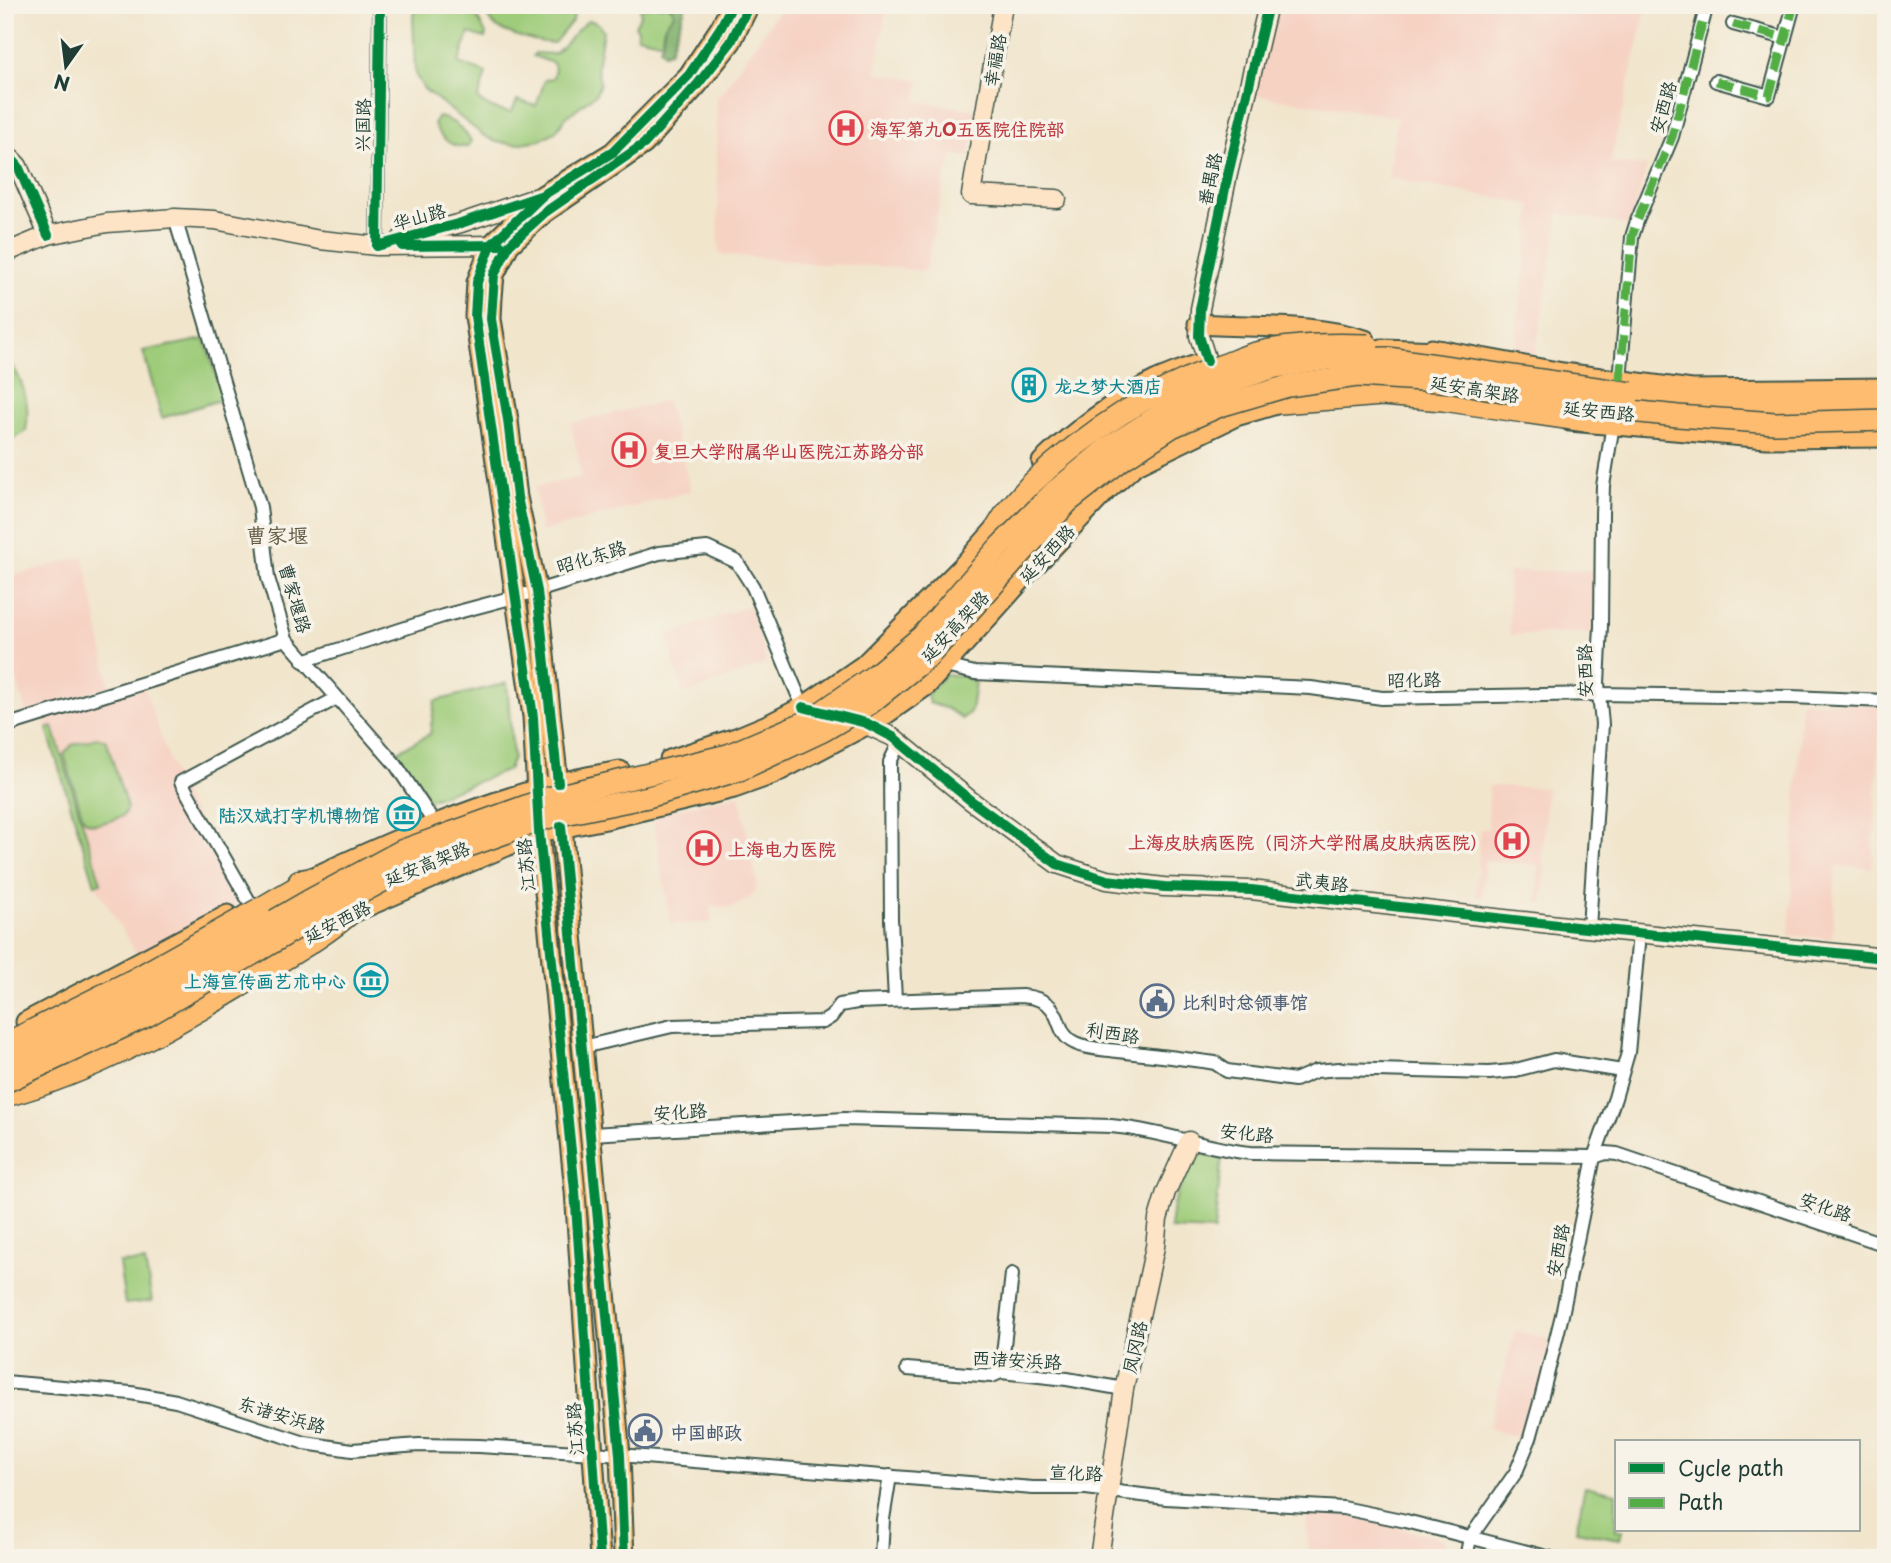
<svg xmlns="http://www.w3.org/2000/svg" width="1891" height="1563" font-family="'Playpen Sans','LXGW WenKai TC',sans-serif">
<rect width="100%" height="100%" fill="#f7f3e8"/>
<filter id="ink" filterUnits="userSpaceOnUse"><feTurbulence type="fractalNoise" baseFrequency=".0143" numOctaves="2"/><feDisplacementMap in="SourceGraphic" scale="14" xChannelSelector="R" yChannelSelector="G"/><feConvolveMatrix kernelMatrix="1 2 1 2 8 2 1 2 1" color-interpolation-filters="sRGB"/></filter>
<filter id="wash" filterUnits="userSpaceOnUse"><feTurbulence type="fractalNoise" baseFrequency=".00686" numOctaves="4" result="noise"/><feDisplacementMap in="SourceGraphic" scale="28" xChannelSelector="R" yChannelSelector="G"/><feGaussianBlur stdDeviation="1.57" result="paint"/><feColorMatrix in="noise" values="0 0 0 0 0 0 0 0 0 0 0 0 0 0 0 0 0 1.4 0 .05"/><feComposite in="paint" operator="in"/></filter>
<g filter="url(#wash)">
<rect width="100%" height="100%" fill="#f1e5cc"/>
<g fill="#f6d2c3">
<path d="M783,5H887L876,73L920,80L916,101L979,110L969,157L953,154L950,169H947L925,271L878,266L821,264L719,254L716,100Z"/>
<path d="M1271,5H1647L1610,163L1647,166L1631,226L1559,213L1534,361L1514,357L1532,205L1388,178L1397,117L1254,95Z"/>
<path d="M667,401L691,491L541,532L535,487L582,477L571,423Z"/>
<path d="M84,556L110,686L26,713L5,635V578Z"/>
<path d="M1596,570L1597,633L1510,635L1508,572Z"/>
<path d="M749,606L767,663L684,695L666,635Z"/>
<path d="M144,686L176,781L242,901L139,958L95,884L43,718Z"/>
<path d="M1801,701L1881,705L1872,868L1836,866L1832,939L1789,935Z"/>
<path d="M1489,786L1547,788L1543,853L1545,866L1543,903L1537,902L1539,865L1485,861L1482,897H1476L1480,829H1488Z"/>
<path d="M740,795L757,882L755,892L748,900L730,908L710,906L711,923L671,924L652,814Z"/>
<path d="M1515,1331L1551,1339L1525,1439L1488,1429Z"/>
<path d="M1306,1512L1342,1514L1445,1539L1440,1558H1309Z"/>
</g>
<g fill="#9fcc7a" stroke="#5f8457" stroke-width="2">
<path d="M418,5L472,6L486,34L485,38L469,33L459,63L486,73L478,99C488,108 498,111 512,112L517,100L536,106L545,80L553,78L555,68L553,63L533,56L535,53L554,54C567,44 575,29 589,20L598,23L603,31L597,68L600,83L596,94L566,117L555,132L540,140L515,144L496,142L483,135L424,89L415,74L413,15Z"/>
<path d="M484,5H507L530,15L552,16L569,12L574,15L573,20L554,43C541,43 504,34 494,25C489,20 485,12 484,5Z"/>
<path d="M655,5L660,7L666,5L673,9L674,15C664,23 661,30 663,42L637,36L638,29L635,26L641,14L640,9Z"/>
<path d="M437,117C451,118 464,129 471,141L468,147C453,148 440,139 434,124Z"/>
<path d="M205,339L223,399L162,418L143,351Z"/>
<path d="M5,357C23,376 31,405 26,431L8,443H5Z"/>
<path d="M944,675H961L975,682L971,711L962,719L948,709L929,703L927,695Z"/>
<path d="M507,683L513,758L508,770L429,800L396,752L430,734L435,701Z"/>
<path d="M53,727L101,883L95,884L47,729Z"/>
<path d="M97,738L106,740L108,746L127,808L123,816C110,820 93,830 83,818L64,754L72,745Z"/>
<path d="M1195,1153L1222,1157L1214,1231L1170,1229L1173,1204Z"/>
<path d="M145,1262L152,1301L125,1304L119,1263Z"/>
<path d="M1585,1486L1616,1493V1530H1622L1620,1539L1576,1531Z"/>
</g>
<path fill="#7fb06a" stroke="#4f764f" stroke-width="2" d="M666,5H686L670,51L664,53L660,48C668,33 657,30 674,15L673,9Z"/>
</g>
<g filter="url(#ink)">
<g fill="none" stroke-linecap="round" stroke-linejoin="round">
<defs>
<g id="street">
<path d="M1733,24L1785,38"/>
<path d="M1716,81L1769,96L1794,5"/>
<path d="M175,218L260,507L268,578L286,639L396,765L435,824"/>
<path d="M377,246L380,5"/>
<path d="M1620,380L1632,237L1637,221L1672,137L1707,5"/>
<path d="M303,661L443,616L537,591L659,553L707,548L737,562L753,587L803,707"/>
<path d="M945,666L975,673L1311,688L1382,698L1599,694L1791,697L1886,701"/>
<path d="M5,726L286,639"/>
<path d="M250,903L181,782L337,698"/>
<path d="M1589,928L1602,724L1598,683L1601,626L1602,514L1603,486L1614,418"/>
<path d="M895,1000L891,919L890,762L899,743"/>
<path d="M583,1047L672,1026L823,1022L831,1017L840,1005L857,1002L1022,996C1069,1000 1050,1032 1075,1043C1087,1049 1104,1049 1118,1051C1150,1055 1183,1058 1215,1063L1227,1071L1295,1080L1316,1071L1339,1069L1489,1073L1512,1071L1554,1060L1622,1071"/>
<path d="M592,1134L844,1119L1111,1126C1159,1130 1203,1148 1251,1153L1594,1157L1606,1153L1617,1154L1886,1245"/>
<path d="M907,1369L992,1376L1001,1372L1067,1379L1124,1389"/>
<path d="M1001,1372L1012,1274"/>
<path d="M5,1382L131,1393L176,1401L305,1443L352,1450L419,1445L479,1446L594,1453L1033,1488H1086L1166,1498L1343,1508L1406,1521L1551,1558"/>
<path d="M881,1558L883,1519L890,1476"/>
<path d="M1466,1558L1470,1538L1516,1472L1530,1438L1541,1399L1562,1315L1594,1157L1615,1098L1628,1053L1639,934"/>
</g>
<g id="secondary">
<path d="M1003,5L971,195L1057,199"/>
<path d="M5,152L18,166L48,235"/>
<path d="M401,239L461,223L541,196"/>
<path d="M5,253L48,235L107,223L175,218L215,220L320,240L377,246L502,245"/>
<path d="M1218,378L1207,361L1199,336L1200,309L1228,174L1268,5"/>
<path d="M858,721L893,737L970,800L1057,864L1107,880L1164,887L1251,890L1576,927L1886,958"/>
<path d="M1099,1558L1124,1389L1155,1247L1158,1219L1166,1192L1189,1141"/>
</g>
<g id="primary">
<path d="M1198,324C1253,328 1312,323 1365,340"/>
<path d="M1381,349L1443,351"/>
<path d="M1432,349L1563,373L1692,390L1886,388"/>
<path d="M1570,421L1767,438L1886,437"/>
<path d="M1042,462C1072,433 1117,399 1155,381C1168,375 1182,370 1196,365"/>
<path d="M670,760L736,738L772,723L803,707L864,665L961,568L997,527L1010,519"/>
<path d="M299,880L312,878C392,841 472,806 557,784C578,778 599,775 620,771"/>
<path d="M340,918L539,832L606,819L734,788L773,774L883,716L927,685L1023,578L1106,491L1135,465L1236,416L1280,403L1294,393"/>
<path d="M163,1017L241,974"/>
<path d="M26,1022L228,915"/>
<path d="M600,1558L575,1191L539,832L533,717L475,316L477,282L491,245L543,195L613,152L689,75L721,27L732,5"/>
<path d="M624,1558L620,1455L558,783L537,591L517,497L508,420L491,319L492,298L494,275L509,245L544,213L644,144L698,84L731,42L749,5"/>
</g>
<g id="highway">
<path d="M1631,393L1796,405L1886,401"/>
<path d="M1280,403L1382,395L1443,400L1524,412"/>
<path d="M997,527L1007,511L1030,485"/>
<path d="M259,909L312,878"/>
<path d="M5,1096C93,1073 184,1021 260,974C292,954 325,936 353,911"/>
</g>
</defs>
<use href="#street" stroke="#3e564b" stroke-width="16"/>
<use href="#secondary" stroke="#3e564b" stroke-width="21"/>
<use href="#primary" stroke="#3e564b" stroke-width="23"/>
<use href="#highway" stroke="#3e564b" stroke-width="24"/>
<use href="#street" stroke="#fff" stroke-width="12"/>
<use href="#secondary" stroke="#fee4c6" stroke-width="18"/>
<use href="#primary" stroke="#fdbc70" stroke-width="19"/>
<use href="#highway" stroke="#fdbc70" stroke-width="21"/>
<defs>
<g id="highway-bridge">
<path d="M1524,412L1586,421"/>
<path d="M1030,485C1085,433 1148,391 1220,366C1232,362 1244,356 1256,353C1292,344 1331,344 1368,345"/>
<path d="M5,1044L135,979L259,909"/>
<path d="M5,1063L140,999L308,901L401,851L548,798L728,755L810,720L875,675L922,636L1000,546L1055,491L1106,449L1163,413L1218,386L1275,367L1327,359L1388,358L1631,393"/>
<path d="M5,1082L147,1016L316,917L407,868L550,817L648,797L740,770L823,731L869,704L928,657L1068,502L1123,459L1172,427L1220,406L1288,386L1357,376L1454,382L1583,406L1678,416L1775,423L1886,420"/>
</g>
</defs>
<use href="#highway-bridge" stroke="#3e564b" stroke-width="24" stroke-linecap="butt"/>
<use href="#highway-bridge" stroke="#fdbc70" stroke-width="21"/>
<g stroke="#52ad45" stroke-width="9" stroke-dasharray="18 9" stroke-linecap="butt">
<path d="M1733,24L1785,38"/>
<path d="M1716,81L1769,96L1794,5"/>
<path d="M1620,380L1632,237L1637,221L1672,137L1707,5"/>
</g>
<defs>
<g id="cycleway">
<path d="M5,152L18,166L48,235"/>
<path d="M543,195L491,245L477,282L475,316L533,717L539,832L575,1191L600,1558"/>
<path d="M377,246L461,223L543,195L613,152L689,75L721,27L732,5"/>
<path d="M377,246L380,5"/>
<path d="M402,246L500,245"/>
<path d="M1207,361L1199,336L1200,309L1228,174L1268,5"/>
<path d="M803,707L866,723L893,737L970,800L1057,864L1107,880L1164,887L1251,890L1576,927L1886,958"/>
<path d="M558,783L537,591L517,497L508,420L491,319L494,275L509,245L544,213L644,144L698,84L731,42L749,5"/>
<path d="M561,826L620,1455L624,1558"/>
</g>
</defs>
<use href="#cycleway" stroke="#f7f3e8" stroke-width="15"/>
<use href="#cycleway" stroke="#00873e" stroke-width="10"/>
</g>
</g>
<defs>
<symbol id="hospital-ring" viewBox="-11 -11 22 22"><circle r="9.5" fill="#f7f3e8" stroke="#e0444e" stroke-width="1.5"/><path d="M-5-5h3v3.5h4V-5h3V5h-3V1.5h-4V5h-3Z" fill="#e0444e"/></symbol>
<symbol id="building-ring" viewBox="-11 -11 22 22"><circle r="9.5" fill="#f7f3e8" stroke="#0f9aa8" stroke-width="1.5"/><path d="M-4-6H4V6H1V3H-1V6H-4ZM-2.5-4.3h1.7v1.8h-1.7ZM.8-4.3h1.7v1.8H.8ZM-2.5-1h1.7V.8h-1.7ZM.8-1h1.7V.8H.8Z" fill="#0f9aa8"/></symbol>
<symbol id="museum-ring" viewBox="-11 -11 22 22"><circle r="9.5" fill="#f7f3e8" stroke="#0f9aa8" stroke-width="1.5"/><path d="M0-6L6-3V-2H-6V-3ZM-5-1h2V3h-2ZM-1-1h2V3h-2ZM3-1h2V3H3ZM-6 4H6V6H-6Z" fill="#0f9aa8"/></symbol>
<symbol id="civic-ring" viewBox="-11 -11 22 22"><circle r="9.5" fill="#f7f3e8" stroke="#5c6f8a" stroke-width="1.5"/><path d="M-.6-6.5H3V-4.5H.6V-3L4-1V1h2V6H-6V1h2V-1L-.6-3ZM-1.2 2.5V6h2.4V2.5Z" fill="#5c6f8a"/></symbol>
</defs>
<g fill-rule="evenodd">
<use href="#hospital-ring" x="827" y="109" width="38" height="38"/>
<use href="#building-ring" x="1010" y="366" width="38" height="38"/>
<use href="#hospital-ring" x="610" y="431" width="38" height="38"/>
<use href="#museum-ring" x="385" y="795" width="38" height="38"/>
<use href="#hospital-ring" x="1493" y="822" width="38" height="38"/>
<use href="#hospital-ring" x="685" y="829" width="38" height="38"/>
<use href="#museum-ring" x="352" y="961" width="38" height="38"/>
<use href="#civic-ring" x="1138" y="982" width="38" height="38"/>
<use href="#civic-ring" x="626" y="1412" width="38" height="38"/>
</g>
<g text-anchor="middle" dominant-baseline="central" stroke-width="7" stroke-linejoin="round" paint-order="stroke">
<g font-size="18" fill="#1f3d34" stroke="#f7f3e8">
<text transform="translate(994 60) rotate(-80)">幸福路</text>
<text transform="translate(1662 107) rotate(-74)">安西路</text>
<text transform="translate(362 125) rotate(-89)">兴国路</text>
<text transform="translate(1209 179) rotate(-78)">番禺路</text>
<text transform="translate(419 216) rotate(-15)">华山路</text>
<text transform="translate(1475 388) rotate(9)">延安高架路</text>
<text transform="translate(1599 410) rotate(6)">延安西路</text>
<text transform="translate(1046 553) rotate(-47)">延安西路</text>
<text transform="translate(591 556) rotate(-17)">昭化东路</text>
<text transform="translate(296 598) rotate(74)">曹家堰路</text>
<text transform="translate(954 626) rotate(-47)">延安高架路</text>
<text transform="translate(1584 671) rotate(-91)">安西路</text>
<text transform="translate(1414 679) rotate(-1)">昭化路</text>
<text transform="translate(427 863) rotate(-22)">延安高架路</text>
<text transform="translate(525 865) rotate(-95)">江苏路</text>
<text transform="translate(1322 881) rotate(7)">武夷路</text>
<text transform="translate(337 921) rotate(-27)">延安西路</text>
<text transform="translate(1113 1032) rotate(9)">利西路</text>
<text transform="translate(680 1111) rotate(-4)">安化路</text>
<text transform="translate(1247 1132) rotate(6)">安化路</text>
<text transform="translate(1826 1206) rotate(19)">安化路</text>
<text transform="translate(1557 1250) rotate(-79)">安西路</text>
<text transform="translate(1134 1347) rotate(-77)">凤冈路</text>
<text transform="translate(1017 1359) rotate(3)">西诸安浜路</text>
<text transform="translate(282 1414) rotate(16)">东诸安浜路</text>
<text transform="translate(574 1429) rotate(-94)">江苏路</text>
<text transform="translate(1076 1472) rotate(2)">宣化路</text>
</g>
<g font-size="18" font-weight="bold" fill="#be3a42" stroke="#f7f3e8" text-anchor="start">
<text x="870" y="128">海军第九O五医院住院部</text>
<text x="654" y="450">复旦大学附属华山医院江苏路分部</text>
<text x="1488" y="841" text-anchor="end">上海皮肤病医院（同济大学附属皮肤病医院）</text>
<text x="728" y="848">上海电力医院</text>
</g>
<g font-size="18" font-weight="bold" fill="#0d838f" stroke="#f7f3e8" text-anchor="end">
<text x="1054" y="385" text-anchor="start">龙之梦大酒店</text>
<text x="380" y="814">陆汉斌打字机博物馆</text>
<text x="346" y="980">上海宣传画艺术中心</text>
</g>
<g font-size="18" font-weight="bold" fill="#4e5e75" stroke="#f7f3e8" text-anchor="start">
<text x="1182" y="1001">比利时总领事馆</text>
<text x="670" y="1431">中国邮政</text>
</g>
<g font-size="21" fill="#625c45" stroke="#f7f3e8">
<text x="277" y="534">曹家堰</text>
</g>
</g>
<rect width="1891" height="1563" fill="none" stroke="#f7f3e8" stroke-width="28"/>
<rect x="1615" y="1440" width="245" height="91" fill="#f7f3e8" stroke="#a1aaa0" stroke-width="2"/>
<rect x="1629" y="1463" width="35" height="10" fill="#00873e" stroke="#a1aaa0" stroke-width="2"/>
<text x="1678" y="1476" font-size="21" fill="#1f3d34">Cycle path</text>
<rect x="1629" y="1498" width="35" height="10" fill="#52ad45" stroke="#a1aaa0" stroke-width="2"/>
<text x="1678" y="1510" font-size="21" fill="#1f3d34">Path</text>
<g transform="translate(66 66) rotate(194)" stroke="#f7f3e8" stroke-width="5" paint-order="stroke">
<path d="M0-5L12 26L0 18L-12 26Z" fill="#1f3d34"/>
<text y="-10" font-size="19" font-weight="bold" text-anchor="middle" fill="#1f3d34">N</text>
</g>
</svg>
